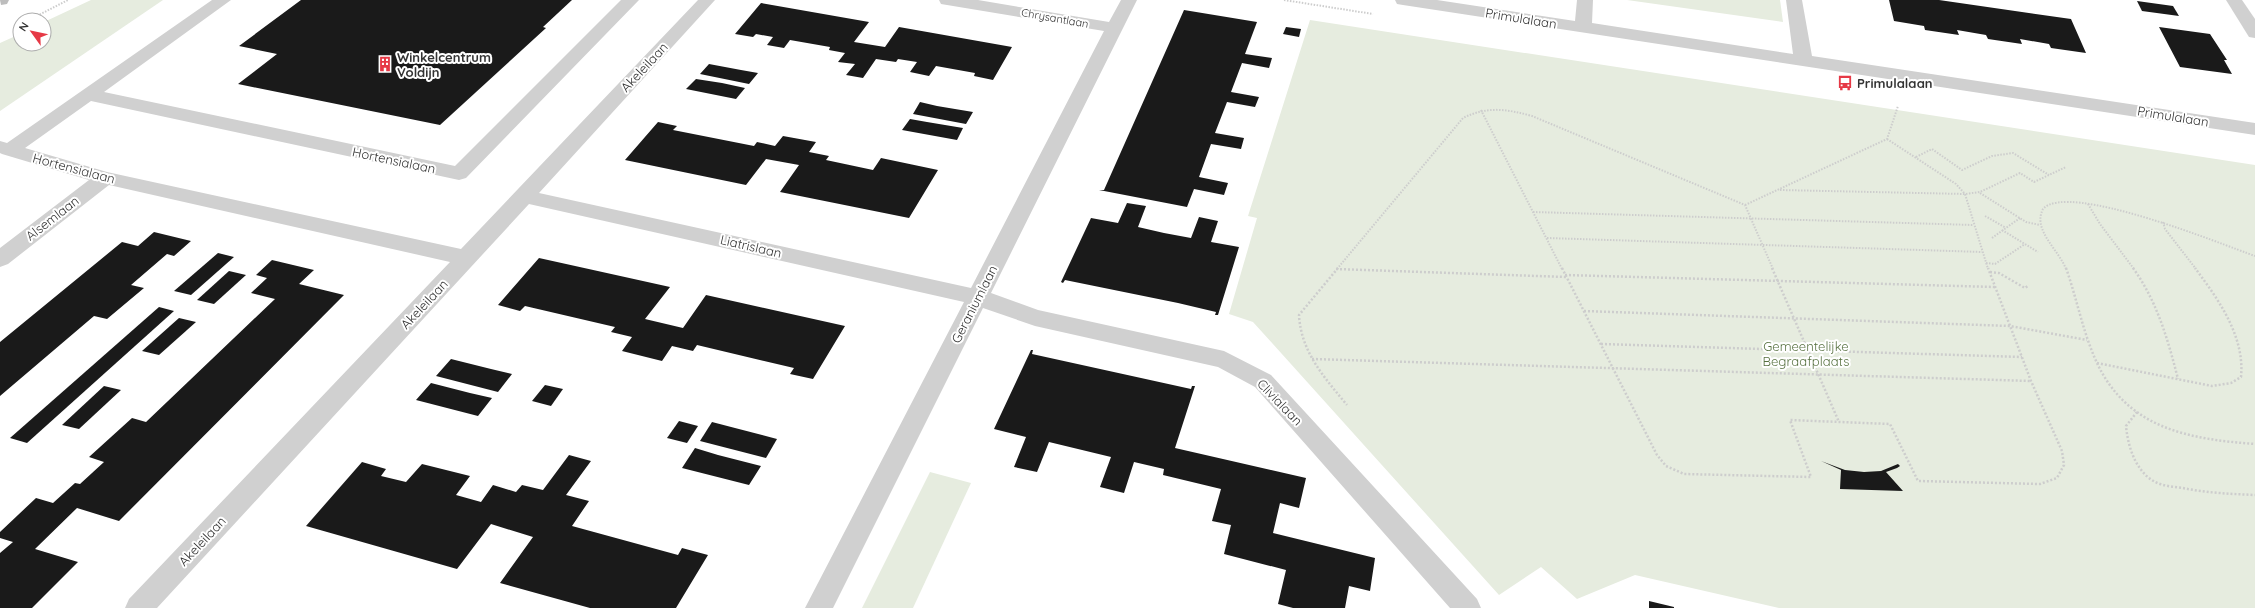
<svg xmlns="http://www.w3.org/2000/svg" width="2255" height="608" font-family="Quicksand,sans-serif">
<rect width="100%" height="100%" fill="#fff"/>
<g fill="#e6ecdf">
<path d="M91,0H163L0,111V43L20,34V44H44V22Z"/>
<path d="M1627,0H1780L1783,22Z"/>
<path d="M1310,20L2255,165V608H1779L1635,575L1577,599L1541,567L1499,595L1253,322L1229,314L1257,218L1248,216Z"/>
<path d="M930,472L971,483L913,608H862Z"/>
</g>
<g fill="#1a1a1a">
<path d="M301,0H572L543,27L546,28L440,125L238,84L277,54L239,46Z"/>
<path d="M1889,0H1939L2071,19L2086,53L2051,48L2049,44L2020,39L2022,44L1988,39L1986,35L1957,30L1959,35L1925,30L1924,26L1894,21Z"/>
<path d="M2137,1L2173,6L2179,16L2142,11Z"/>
<path d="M761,3L869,22L854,42L885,47L899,27L1012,47L993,80L974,76L975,73L936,66L929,76L910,72L917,62L898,59L896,62L876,59L863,78L846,75L855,64L838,62L845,53L829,50L830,47L790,40L784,48L767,45L773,37L756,34L753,37L735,34Z"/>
<path d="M1184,10L1257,22L1245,54L1272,58L1269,68L1242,63L1231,92L1259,97L1255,107L1227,102L1215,133L1244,138L1241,149L1211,144L1199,177L1228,183L1224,195L1194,189L1187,207L1099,190H1104Z"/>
<path d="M1286,27L1301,29L1299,37L1283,34Z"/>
<path d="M2159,27L2210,34L2227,60H2224L2232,74L2180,67Z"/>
<path d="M709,64L741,70L758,73L749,84L700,74Z"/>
<path d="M696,79L722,83L745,88L736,99L686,89Z"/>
<path d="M920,102L937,106L973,112L966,124L913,114Z"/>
<path d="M910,119L927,122L963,128L957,140L902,130Z"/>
<path d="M658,122L677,126L673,130L754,146L757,142L775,146L783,136L816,142L809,152L829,156L826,160L873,170L881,158L938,170L909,218L780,192L799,165L766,159L746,185L625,160Z"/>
<path d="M1127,203L1146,206L1138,227L1164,233L1191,238L1199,217L1218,221L1211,242L1239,247L1218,315H1215L1216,312L1178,303L1065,280L1063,283L1061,282L1091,218L1118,223Z"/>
<path d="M154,232L191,241L174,256L167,254L131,285L144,288L107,319L94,316L0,396V342L122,242L138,246Z"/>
<path d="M218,253L234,257L191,295L174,291Z"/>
<path d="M539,258L670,287L645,319L683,328L706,295L845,326L813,379L790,374L794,368L697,345L693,351L672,346L662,361L622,351L632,337L611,332L615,327L525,306L520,311L498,305Z"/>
<path d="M272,260L314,270L299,284L344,295L119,521L77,508L35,549L78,562L32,608H0V553L13,542L0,538V532L36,498L53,503L75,483L80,484L104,462L89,457L132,418L146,422L275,299L251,293L267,278L256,275Z"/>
<path d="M229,271L246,275L214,304L197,300Z"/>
<path d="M159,307L174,311L27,443L10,438Z"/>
<path d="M179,318L196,322L159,355L142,351Z"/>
<path d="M1031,350H1033L1032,354L1191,389L1192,386H1195L1175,448L1306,478L1299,508L1280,503L1273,533L1375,558L1370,591L1349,586L1345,608H1293L1278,604L1286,570L1224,554L1231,525L1212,521L1221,489L1163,475L1164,469L1134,462L1124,493L1100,487L1111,457L1049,442L1037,472L1014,467L1026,437L994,429Z"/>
<path d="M451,359L491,369L512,374L498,392L436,376Z"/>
<path d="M431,383L470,393L492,398L478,416L416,400Z"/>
<path d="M545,385L563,389L551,406L532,401Z"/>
<path d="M104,386L121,390L79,429L62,425Z"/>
<path d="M679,421L698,426L687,443L667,438Z"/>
<path d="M712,422L735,428L777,439L766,458L700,441Z"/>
<path d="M695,448L718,455L761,466L749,485L682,468Z"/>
<path d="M569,455L591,461L566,495L589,501L572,526L678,555L682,548L708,555L676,608H590L500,583L533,537L491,524L457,569L306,526L362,462L386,469L381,476L406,482L422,464L470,476L456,495L481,502L493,485L516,492L522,485L543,490Z"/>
<path d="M1821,461L1845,470L1864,472L1881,471L1898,464L1900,466L1897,468L1886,472L1903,491L1840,489L1841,470Z"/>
<path d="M1649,601L1674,607V608H1649Z"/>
</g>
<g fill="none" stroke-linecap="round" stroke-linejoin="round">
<g stroke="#cdcdcd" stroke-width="2" stroke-dasharray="1.5 1.5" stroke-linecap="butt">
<path d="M1284,0L1373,14"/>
<path d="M29,20L68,0"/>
<path d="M1481,110L1562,269"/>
<path d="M1887,139L1956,184L1965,194L1988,269"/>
<path d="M1916,157L1932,149L1962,170L1992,156L2013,153L2049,175"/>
<path d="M1780,190L1965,194L1980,192L2020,173L2034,182L2066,167"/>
<path d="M1980,193L2026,222L2040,225"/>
<path d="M2088,204L2100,224L2134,269"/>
<path d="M1745,205L1887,139L1898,106"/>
<path d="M1533,212L1973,225"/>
<path d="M1985,216L2006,228"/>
<path d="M2163,222L2165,229L2196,269"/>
<path d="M2002,230L2038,252"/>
<path d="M1547,238L1982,252"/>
<path d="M1992,238L2020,218"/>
<path d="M1986,263L1995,264L2025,244"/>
<path d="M1337,269L1463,118C1487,106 1507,109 1532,116L1745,205L1773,269"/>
<path d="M2066,269C2059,250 2032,230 2043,209C2067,181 2221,244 2255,256"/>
</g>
<g stroke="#cdcdcd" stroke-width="2.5" stroke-dasharray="2 2" stroke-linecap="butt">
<path d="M1338,268L1299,315C1301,352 1324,377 1347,405"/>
<path d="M1562,268L1657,455L1666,466L1684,474L1811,477L1790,420L1890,424L1918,481L2040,484L2057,478L2064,465L2062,451L2031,381L1988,268"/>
<path d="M1772,268L1839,422"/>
<path d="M2066,268C2077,299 2083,333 2097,363C2128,429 2189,439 2255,444"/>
<path d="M2133,268C2157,301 2168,340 2178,379"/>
<path d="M1336,269L1566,277"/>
<path d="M1990,272L1999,273L2025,288L2029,285"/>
<path d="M1565,275L1995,287"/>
<path d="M1584,311L2010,326L2087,340"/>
<path d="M1601,344L2022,357"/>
<path d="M1312,359L2031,381"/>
<path d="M2097,363L2212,386L2231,383L2241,377C2245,336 2218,299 2195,268"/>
<path d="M2137,412L2126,426C2128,448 2137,476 2160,484C2169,487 2179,487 2188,489C2210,493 2232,494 2255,495"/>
</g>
<g fill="#d0d0d0" fill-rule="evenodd">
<path d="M212,0H231L104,92L455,166L621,0H639L466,178L459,180L91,101L25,148L107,172L461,249L698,0H715L539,193L971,288L1104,31L947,5L941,4L939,0H978L1109,22L1121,0H1137L991,293L1038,310L1224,351L1271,375L1477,599L1481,608H1450L1255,387L1218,367L1035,326L983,308L833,608H805L964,302L529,204L157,608H125L129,599L450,262L109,185L8,264L0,267V248L89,180L2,154L0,153V141L7,143Z"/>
<path d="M1395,0H1437L1575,21L1577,0H1593L1592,23L1793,54L1786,0H1802L1812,56L2255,123V135L1403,5L1397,4Z"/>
<path d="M2226,0H2242L2255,19V38L2249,37Z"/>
</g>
<path fill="#bdbdbd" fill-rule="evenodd" d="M0,0H9L7,4L1,5Z"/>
</g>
<defs>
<symbol id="building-bare" viewBox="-9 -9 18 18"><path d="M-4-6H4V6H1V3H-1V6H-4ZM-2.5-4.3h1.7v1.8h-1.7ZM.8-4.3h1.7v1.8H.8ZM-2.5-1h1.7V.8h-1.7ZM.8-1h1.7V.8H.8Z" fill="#e63946" stroke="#fff" stroke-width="2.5" paint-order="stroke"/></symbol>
<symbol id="bus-bare" viewBox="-9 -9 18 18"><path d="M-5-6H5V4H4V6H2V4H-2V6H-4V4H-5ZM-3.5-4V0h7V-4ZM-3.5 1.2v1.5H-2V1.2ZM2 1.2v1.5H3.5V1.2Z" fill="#e63946" stroke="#fff" stroke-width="2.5" paint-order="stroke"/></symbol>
</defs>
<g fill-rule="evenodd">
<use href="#building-bare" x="374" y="53" width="22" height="22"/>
<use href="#bus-bare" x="1834" y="72" width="22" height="22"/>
</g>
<g text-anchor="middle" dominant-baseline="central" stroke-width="4" stroke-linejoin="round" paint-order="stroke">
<g font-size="11" fill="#333" stroke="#fff">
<text transform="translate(1055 18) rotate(10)">Chrysantlaan</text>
</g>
<g font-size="13" fill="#333" stroke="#fff">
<text transform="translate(1521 18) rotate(9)">Primulalaan</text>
<text transform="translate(644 67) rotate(-47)">Akeleilaan</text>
<text transform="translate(2173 116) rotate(9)">Primulalaan</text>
<text transform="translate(394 160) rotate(12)">Hortensialaan</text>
<text transform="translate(74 168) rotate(15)">Hortensialaan</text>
<text transform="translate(52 218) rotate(-38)">Alsemlaan</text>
<text transform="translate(751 246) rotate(13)">Liatrislaan</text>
<text transform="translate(424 304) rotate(-47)">Akeleilaan</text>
<text transform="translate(974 304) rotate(-63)">Geraniumlaan</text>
<text transform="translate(1280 402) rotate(46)">Clivialaan</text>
<text transform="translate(202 541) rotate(-47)">Akeleilaan</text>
</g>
<g font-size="13" font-weight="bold" fill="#333" stroke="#fff" text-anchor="start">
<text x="397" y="57">Winkelcentrum<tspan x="397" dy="15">Voldijn</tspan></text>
<text x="1857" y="83">Primulalaan</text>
</g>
<g font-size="13" fill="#56703f" stroke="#fff">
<text x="1806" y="346">Gemeentelijke<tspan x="1806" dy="15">Begraafplaats</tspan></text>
</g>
</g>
<g transform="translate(32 32) rotate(303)"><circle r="19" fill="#ffffff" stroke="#adadad"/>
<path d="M0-3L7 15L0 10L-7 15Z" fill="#e63946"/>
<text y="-6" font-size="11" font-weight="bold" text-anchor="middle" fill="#333333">N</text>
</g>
</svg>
